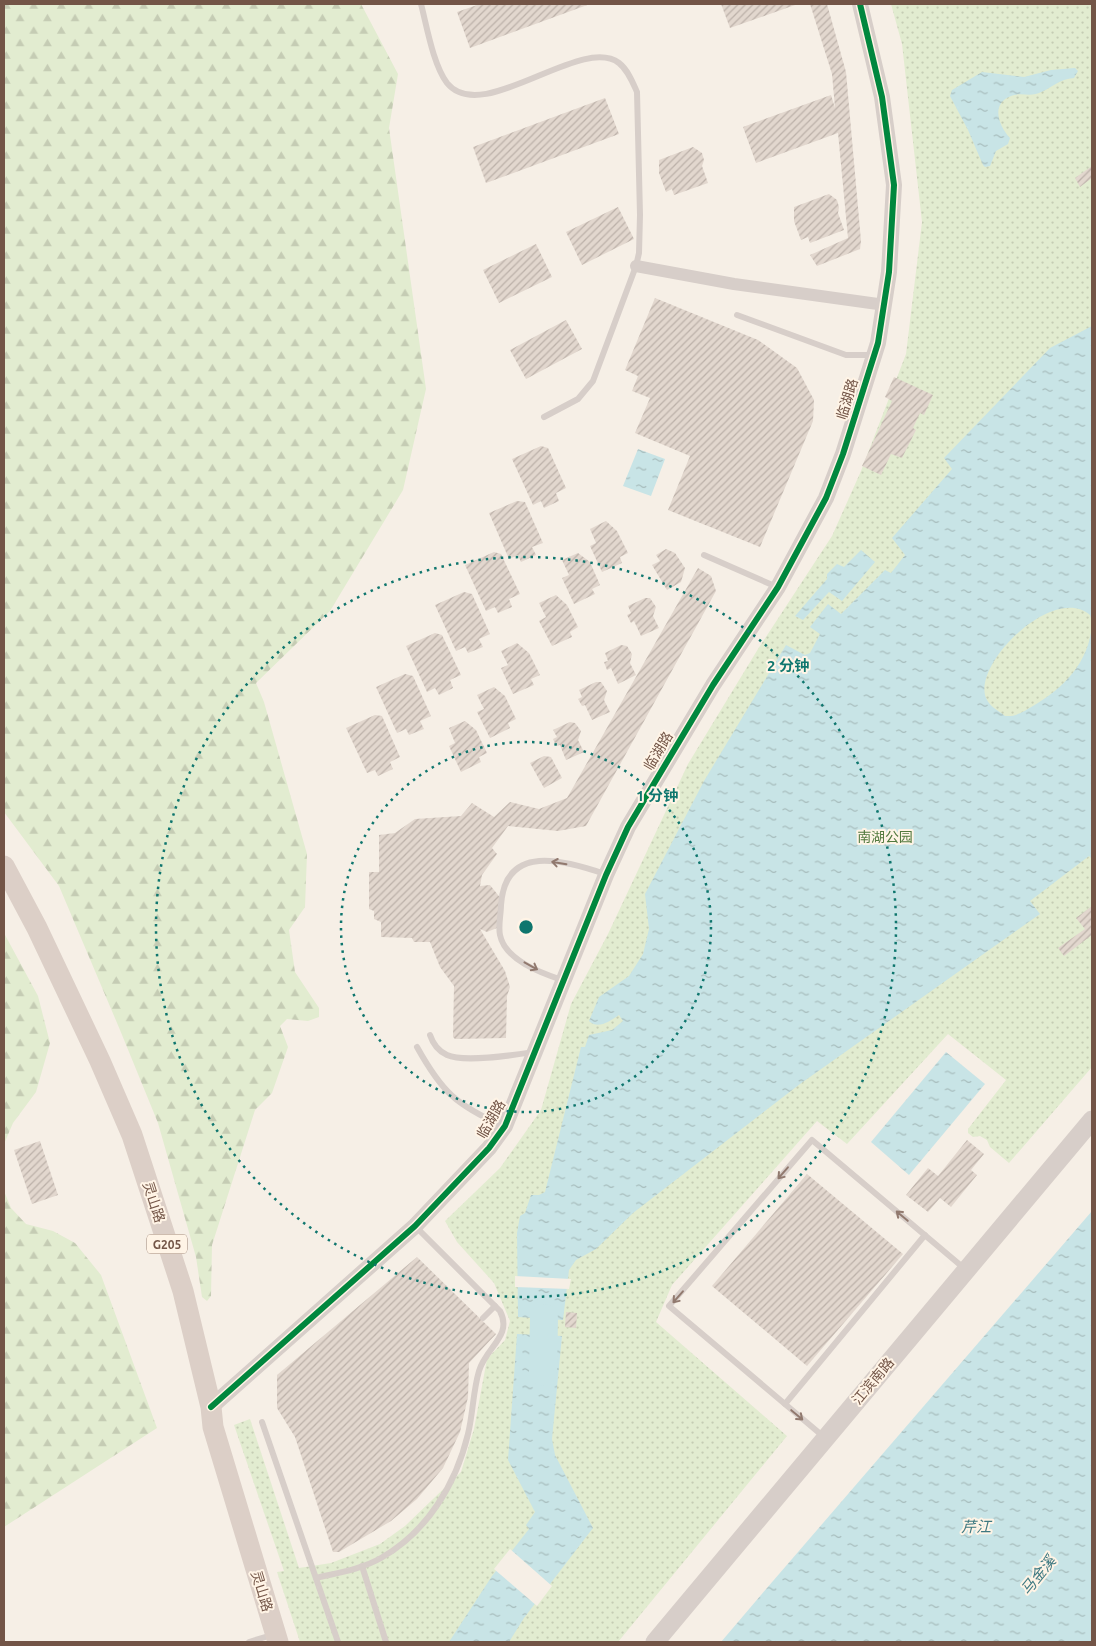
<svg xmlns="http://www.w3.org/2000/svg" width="1096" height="1646" font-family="Ubuntu,'Noto Sans SC',sans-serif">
<defs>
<pattern id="forest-firs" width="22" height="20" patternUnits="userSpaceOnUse" patternTransform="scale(1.25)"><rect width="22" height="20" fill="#e2ecd0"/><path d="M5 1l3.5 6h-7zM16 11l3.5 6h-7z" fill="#c5ccb4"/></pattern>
<pattern id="park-dots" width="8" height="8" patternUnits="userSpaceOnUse" patternTransform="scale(1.25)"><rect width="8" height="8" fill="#e2ecd0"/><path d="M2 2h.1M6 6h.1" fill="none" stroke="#c5ccb4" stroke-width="1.8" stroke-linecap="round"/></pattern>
<pattern id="water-ripples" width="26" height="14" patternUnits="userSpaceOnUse" patternTransform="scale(1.25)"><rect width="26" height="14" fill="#c8e4e6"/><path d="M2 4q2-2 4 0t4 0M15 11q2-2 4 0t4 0" fill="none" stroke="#a7bcbc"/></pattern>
<pattern id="building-hatch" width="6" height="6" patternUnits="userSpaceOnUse" patternTransform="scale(1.25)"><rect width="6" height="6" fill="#e2d7ce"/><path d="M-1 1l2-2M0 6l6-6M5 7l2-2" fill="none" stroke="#bcb1a9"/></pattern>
</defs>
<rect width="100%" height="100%" fill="#f6efe6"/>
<g fill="url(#forest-firs)">
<path d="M4,4H361L398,74L389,128L426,389L403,490L330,611L256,683L264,702L307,854L305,907L289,930L295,972L319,1008V1017L308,1021L287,1019L280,1026L288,1047L272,1093L255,1110L212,1245L211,1296L207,1301L202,1297L196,1257L158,1123L120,1030L59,886L4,812Z"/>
<path d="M4,933L38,996L50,1043L36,1092L13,1123L4,1144Z"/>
<path d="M4,1191L11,1208L26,1224L53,1231L75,1243L101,1275L157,1428L4,1527Z"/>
</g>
<path fill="url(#park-dots)" d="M891,4H1092V1067L1009,1163L990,1147L987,1140L980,1136L973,1137L968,1133V1129L1006,1080L948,1034L847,1144L817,1121L672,1285L656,1322L787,1436L618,1642H300L277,1572L284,1571L234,1425L250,1419L299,1568L331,1563L380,1544L405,1526L461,1472L474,1429L487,1359L505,1340L510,1321L494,1283L457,1242L445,1221L500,1168L541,1110L571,1004L608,934L688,764L758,649L832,536L861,471L906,354L922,222L902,44Z"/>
<g fill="url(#water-ripples)">
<path d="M1075,68L1078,71L1074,78C1059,79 1052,88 1039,93C1030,97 1020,92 1011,96C990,104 999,126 1010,138L1008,144L996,151L990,166L985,167L983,165L968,130L950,96L952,90L982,72L1024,77L1051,70Z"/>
<path d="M1092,326V622L1090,615C1054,583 972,664 986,698C989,706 999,711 1005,716C1017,717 1024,711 1033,706C1064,688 1089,662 1092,625V859L1089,856L1030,901L1040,914L800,1084L633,1213L596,1249L576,1260L569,1270L563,1320L518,1317L517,1233L520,1216L525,1213L531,1195H539L545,1192L581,1047H585L589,1035L612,1030L623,1021L619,1015C610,1021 598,1030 589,1021L599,997L629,976L643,954L649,929L645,894L704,781L786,645L805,655L810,653L820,634L810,627L828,604L841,614L885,570L891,573L905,555L892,538L952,469L944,458L1050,348Z"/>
<path d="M638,449L665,459L651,496L623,486Z"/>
<path d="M861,550L875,562L842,601L829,592L803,620L795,616L827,579V574L837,564L844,567Z"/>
<path d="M946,1052L985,1084L909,1175L871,1142Z"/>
<path d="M1092,1211V1642H721L761,1595Z"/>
<path d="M517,1334L562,1336L552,1439L555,1455L593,1528L524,1618L509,1642H449L492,1576L529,1529L526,1525L535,1512L508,1460Z"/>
</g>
<g fill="#f6efe6">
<path d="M515,1276L571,1279L569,1289L515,1287Z"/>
<path d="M510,1549L552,1586L537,1606L494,1569Z"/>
</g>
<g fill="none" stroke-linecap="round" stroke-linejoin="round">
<path stroke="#c8e4e6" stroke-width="28" d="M543,1372L544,1318"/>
</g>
<g fill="url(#building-hatch)">
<path d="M480,4H590L470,48L457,12Z"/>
<path d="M721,4H798L730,28Z"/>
<path d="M810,4H827L846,72L861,241L860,249L817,266L810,255L848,238L838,133L756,163L743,127L831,95L835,108L832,74Z"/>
<path d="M605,98L619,134L486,183L473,147Z"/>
<path d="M693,147L702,153L704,160L702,166L708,183L674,195L672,189L666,192L659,173V160Z"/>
<path d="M1092,166V178L1080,187L1075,178Z"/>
<path d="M829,194L837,200L839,207L838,213L844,230L810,243L808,237L801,240L794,221V207Z"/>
<path d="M618,207L634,239L582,265L566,232Z"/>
<path d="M536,244L552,277L499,303L483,270Z"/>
<path d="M655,298L758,340L797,368L814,400L813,421L760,547L668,510L690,456L635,433L650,398L632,391L638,376L625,370Z"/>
<path d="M566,320L582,349L526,379L510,350Z"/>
<path d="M894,377L933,395L924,415L920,413L913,428L916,430L902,458L891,454L881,475L862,466L892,401L885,397Z"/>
<path d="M541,446L548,448L566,488L556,493L559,501L544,508L541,501L533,505L512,459Z"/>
<path d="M517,501L525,502L543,543L532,547L536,555L521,562L518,555L509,559L489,513Z"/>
<path d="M606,521L617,531L628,553L620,557L622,563L602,572L590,546L596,543L590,529Z"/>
<path d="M666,549L675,553L685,568L681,582L667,590L652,565L660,561L656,555Z"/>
<path d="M494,552L501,554L520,594L509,599L512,607L498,613L495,607L486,611L465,565Z"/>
<path d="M578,553L590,562L600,585L592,589L595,594L574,604L562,578L569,575L562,560Z"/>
<path d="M698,568L711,576L716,591L586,826L558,831L508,826L492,848L497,854L482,875L480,886L490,885L502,900L497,928L487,932L480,929L505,971L510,987L507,996L506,1038L455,1039L453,1037L454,986L440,967L430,942H414L412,938L381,937V922L374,919V911L369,909V872H379V835L395,833L415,819L461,816L472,803L494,817L510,802L539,809L567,798Z"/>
<path d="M464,592L472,594L490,634L479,639L483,647L468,653L465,647L456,651L435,605Z"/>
<path d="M556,595L567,605L578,627L570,632L572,637L552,646L539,621L546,617L539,603Z"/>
<path d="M645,598H650L656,607L653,616L659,628L641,636L634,621L631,623L627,615L631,613L628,606Z"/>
<path d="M435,633L442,635L461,675L450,680L453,688L439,695L435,688L427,692L406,646Z"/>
<path d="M517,643L529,653L540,675L531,679L534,685L513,694L501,668L508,665L501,651Z"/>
<path d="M621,645L627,646L632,654L630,663L636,675L618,684L611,668L607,670L604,662L608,661L605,653Z"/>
<path d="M405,674L413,676L431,716L420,721L424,729L409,735L406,729L397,733L376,687Z"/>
<path d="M596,682H601L607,691L604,700L610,712L592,720L585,705L582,706L578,699L582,697L579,690Z"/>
<path d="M494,687L505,696L516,719L508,723L510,728L490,738L477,712L484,709L477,695Z"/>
<path d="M375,715L382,716L400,757L390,762L393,769L378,776L375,770L367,773L346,728Z"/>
<path d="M465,721L476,730L487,753L479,757L481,762L461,772L449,746L455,743L449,728Z"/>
<path d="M570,722L575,723L581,731L578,740L584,752L566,760L560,745L556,746L553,739L557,737L553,730Z"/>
<path d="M544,756L551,757L562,778L544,788L530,763Z"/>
<path d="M1092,906V935L1064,956L1058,948L1085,929L1076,918Z"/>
<path d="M967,1140L984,1154L971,1170L977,1175L951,1207L940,1198L928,1212L906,1195L928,1168L938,1176Z"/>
<path d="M40,1141L58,1195L32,1204L14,1150Z"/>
<path d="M807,1174L903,1254L807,1366L712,1286Z"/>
<path d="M417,1257L496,1334L469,1363L468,1397L460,1432L443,1468L417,1499L391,1521L339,1552H333L295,1437L277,1408V1375Z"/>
<path d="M566,1312L577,1313L576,1328L565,1327Z"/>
</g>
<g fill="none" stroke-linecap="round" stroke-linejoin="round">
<g stroke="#d7cec9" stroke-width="6">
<path d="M421,4C427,27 433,64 447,83C482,127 581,34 619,63C628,70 633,83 637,92L640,215L639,253L636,266L593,381L578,399L544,417"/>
<path d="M737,315L846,355H873"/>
<path d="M704,555L777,587"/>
<path d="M562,980C541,973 505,960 500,935C498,926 501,914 501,905C505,843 564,860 605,874"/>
<path d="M430,1035C433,1044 438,1051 447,1055C464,1063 514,1055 534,1052"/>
<path d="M417,1047C442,1092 456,1105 503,1126"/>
<path d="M483,1318L495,1306"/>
<path d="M785,1404L925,1235"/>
<path d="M262,1422L338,1642"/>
<path d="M824,1437L669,1306L812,1140L965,1269"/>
<path d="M362,1566L386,1642"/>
<path d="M316,1578C337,1573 362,1569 381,1558C427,1532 456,1484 468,1434C473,1414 473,1391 479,1371C486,1347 513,1336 500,1311L416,1227"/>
<path d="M249,1642L272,1635"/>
</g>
<path stroke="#d7cec9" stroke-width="12" d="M636,266L734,284L885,305"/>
<path stroke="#d7cec9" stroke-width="16" d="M211,1407L415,1226L489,1148L505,1126L606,875L628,827L713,685L778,587L826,498L843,454L878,343L889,272L894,185L882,97L860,4"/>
<path stroke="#d7cec9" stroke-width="19" d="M655,1642L1092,1120"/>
<path stroke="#dccfc7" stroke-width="21" d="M4,866L37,928L100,1061L132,1135L183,1291L211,1407L213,1427L278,1642"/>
<defs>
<path id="cycleway" d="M211,1407L415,1226L489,1148L505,1126L606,875L628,827L713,685L778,587L826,498L843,454L878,343L889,272L894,185L882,97L860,4"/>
</defs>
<use href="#cycleway" stroke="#fff4e6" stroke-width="9"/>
<use href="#cycleway" stroke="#00873e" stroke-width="6"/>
</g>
<defs><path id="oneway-shaft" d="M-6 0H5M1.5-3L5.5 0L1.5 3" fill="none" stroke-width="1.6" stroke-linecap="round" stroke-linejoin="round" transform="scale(1.25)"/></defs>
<g stroke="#91796e">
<use href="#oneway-shaft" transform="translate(559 863) rotate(-171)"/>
<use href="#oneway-shaft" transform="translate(531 966) rotate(29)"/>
<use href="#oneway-shaft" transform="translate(783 1173) rotate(131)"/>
<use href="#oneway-shaft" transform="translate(902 1216) rotate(-140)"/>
<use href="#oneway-shaft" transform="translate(678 1297) rotate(131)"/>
<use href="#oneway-shaft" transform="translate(797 1415) rotate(40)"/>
</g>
<g fill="none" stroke="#0f766e" stroke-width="2.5" stroke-dasharray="2.5 5">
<circle cx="526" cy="927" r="185"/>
<circle cx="526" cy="927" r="370"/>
</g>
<g text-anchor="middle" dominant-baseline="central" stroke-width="4" stroke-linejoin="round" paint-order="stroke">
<rect fill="#fff4e6" stroke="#9d8577" stroke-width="1" x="147" y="1234.5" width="40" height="19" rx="4"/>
<g font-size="12" font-weight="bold" fill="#735547">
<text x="167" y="1244">G205</text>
</g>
<g font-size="14" fill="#735547" stroke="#fff4e6">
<text transform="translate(847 399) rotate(-73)">临湖路</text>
<text transform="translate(658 751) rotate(-59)">临湖路</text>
<text transform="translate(491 1119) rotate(-60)">临湖路</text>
<text transform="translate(154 1202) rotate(72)">灵山路</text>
<text transform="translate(873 1381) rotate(-50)">江滨南路</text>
<text transform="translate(262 1591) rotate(73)">灵山路</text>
</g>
<g font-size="14" fill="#52793e" stroke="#fff4e6">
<text x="885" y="837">南湖公园</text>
</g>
<g font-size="15" font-style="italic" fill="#3d7880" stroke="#fff4e6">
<text x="976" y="1526">芹江</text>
<text transform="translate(1038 1575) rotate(-51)">马金溪</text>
</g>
</g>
<circle cx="526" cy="927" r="8" fill="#0f766e" stroke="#fff4e6" stroke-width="2.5"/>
<g font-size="15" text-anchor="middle" font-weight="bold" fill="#0f766e" stroke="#fff4e6" stroke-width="4" stroke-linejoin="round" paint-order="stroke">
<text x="788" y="671">2 分钟</text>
<text x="657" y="801">1 分钟</text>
</g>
<rect width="1096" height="1646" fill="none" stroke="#735547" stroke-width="10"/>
</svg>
